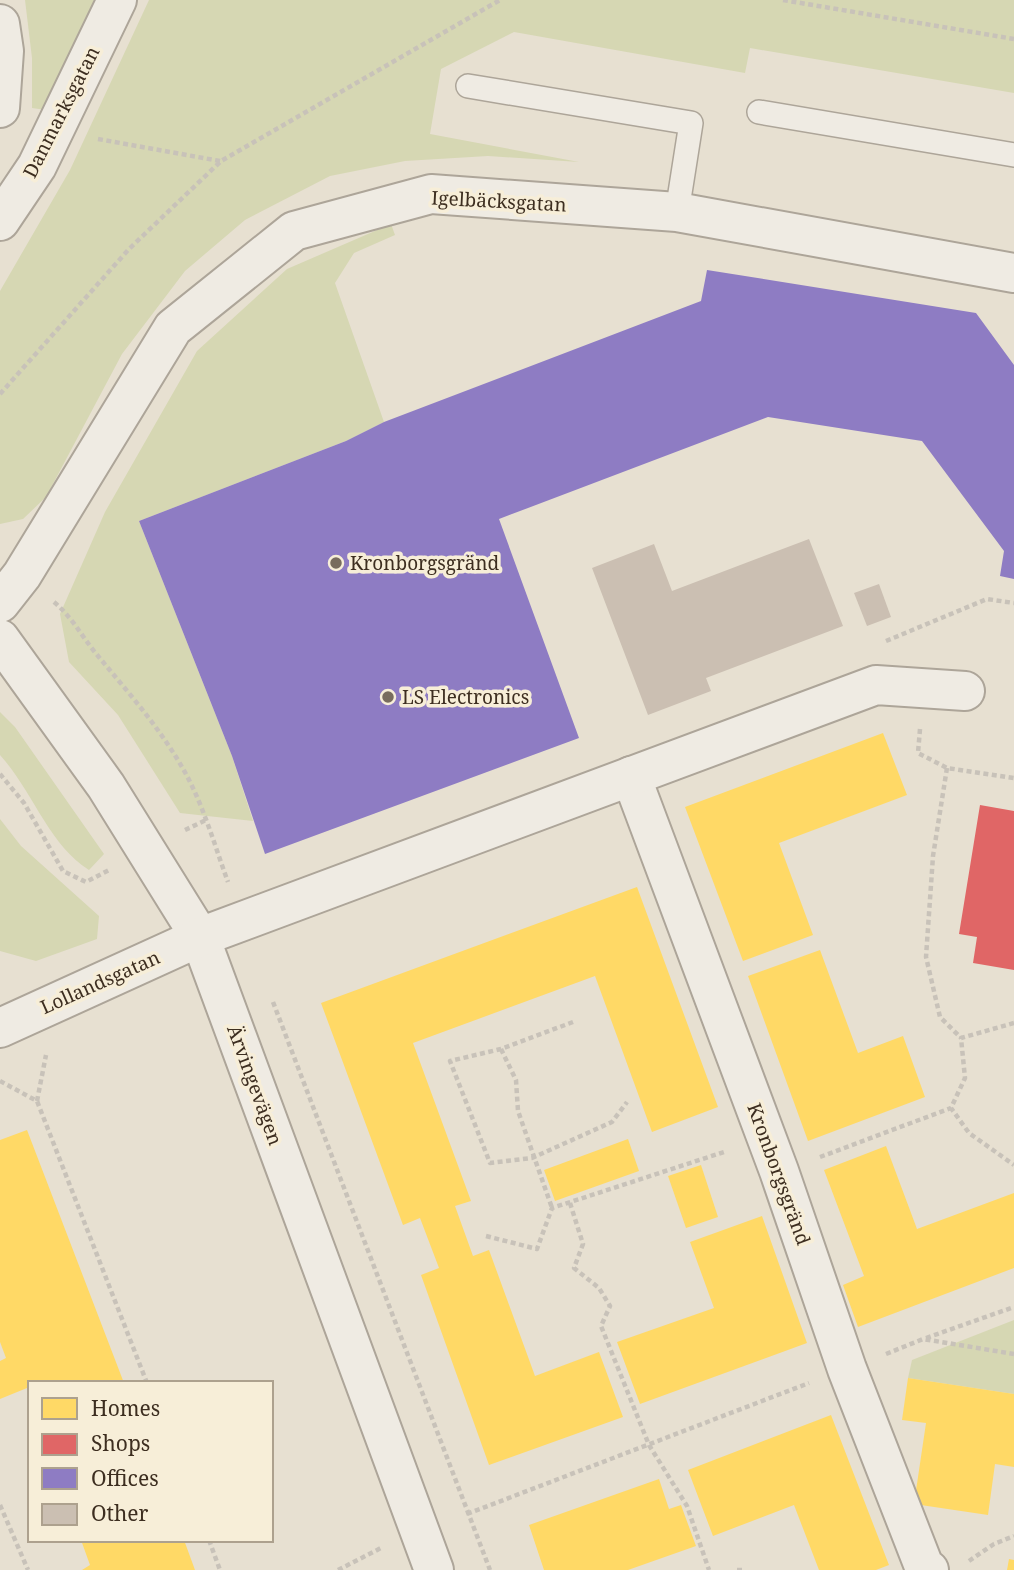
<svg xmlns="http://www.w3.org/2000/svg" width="1014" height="1570" font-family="'Noto Serif',serif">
<rect width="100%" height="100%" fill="#e7e0d1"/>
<g fill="#d6d7b3">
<path d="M25,0H94L46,110L32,108V58Z"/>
<path d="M149,0H1014V93L750,48L745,73L514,32L441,69L430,134L579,162L488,156L405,161L330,176L245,220L185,271L122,354L46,497L23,519L0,524V291L70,170Z"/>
<path d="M391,224L395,235L354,253L335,283L384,422L346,441L139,521L232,756L253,821L180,813L118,715L69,662L60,614L105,512L197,351L287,269Z"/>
<path d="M0,712L15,727L104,854L89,870C49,845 32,790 0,755Z"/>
<path d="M0,819L21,846L99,916L97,939L36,961L0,951Z"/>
<path d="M1014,1320V1394L908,1378L912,1360Z"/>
</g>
<g fill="#ffd966">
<path d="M883,733L907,795L779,843L813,935L743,961L685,807Z"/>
<path d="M637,887L718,1107L652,1132L595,976L413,1043L471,1201L455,1206L473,1256L489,1250L535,1376L599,1352L623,1417L489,1465L421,1275L439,1268L420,1218L403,1225L321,1003Z"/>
<path d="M820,950L858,1053L903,1036L925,1097L808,1141L748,976Z"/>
<path d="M27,1130L124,1383H30V1396L27,1388L0,1399V1361L6,1358L0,1342V1140Z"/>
<path d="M628,1139L639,1171L555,1201L544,1170Z"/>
<path d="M886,1146L917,1229L1014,1193V1268L858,1327L843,1285L864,1276L824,1170Z"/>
<path d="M701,1165L718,1217L686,1228L668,1176Z"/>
<path d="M762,1216L807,1343L640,1404L617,1342L714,1308L690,1242Z"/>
<path d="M908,1378L1014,1394V1467L995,1464L988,1515L914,1504L926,1423L902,1420Z"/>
<path d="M831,1415L889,1565L876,1570H819L794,1505L713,1536L688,1470Z"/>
<path d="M659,1479L669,1509L681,1505L696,1546L628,1570H544L529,1525Z"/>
<path d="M81,1540H184L195,1570H82L90,1565Z"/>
<path d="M1009,1559L1014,1560V1570H1007Z"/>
</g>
<path fill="#e06666" d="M980,805L1014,811V970L973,963L977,937L959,934Z"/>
<path fill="#8e7cc3" d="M707,270L976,313L1014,365V579L1000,576L1004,551L922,441L768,417L499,519L579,738L265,854L232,756L139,521L346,441L384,422L701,301Z"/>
<g fill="#cbbfb2">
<path d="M809,539L843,626L706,678L711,691L648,715L592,568L654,544L672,591Z"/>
<path d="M879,584L891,617L867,626L854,593Z"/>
</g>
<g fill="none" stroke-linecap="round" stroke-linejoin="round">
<defs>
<g id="lane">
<path d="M468,86L691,123L677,212"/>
<path d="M759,112L1014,155"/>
</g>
<g id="street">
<path d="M0,24L4,51L0,108"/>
<path d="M0,221L37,166L117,0"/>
<path d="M0,603L22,575L173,328L294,231L431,194L677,212L1014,273"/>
<path d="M0,639L106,786L200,937L434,1570"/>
<path d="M631,776L779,1171L847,1369L925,1569L929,1570"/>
<path d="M0,1028L200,937L876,685L965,691"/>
</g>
</defs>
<use href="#lane" stroke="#ada599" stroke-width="26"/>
<use href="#street" stroke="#ada599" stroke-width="42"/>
<g stroke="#c8c2b9" stroke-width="4.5" stroke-dasharray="5 3.5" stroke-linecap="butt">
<path d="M783,0L1014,39"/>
<path d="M98,139L220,161"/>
<path d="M0,394L129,249L221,161L500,0"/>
<path d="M54,602C73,618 82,637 98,656C127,691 159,727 182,767C203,803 214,844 228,882"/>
<path d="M886,641L987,599L1014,603"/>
<path d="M920,729L918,753L947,768L1014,778"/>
<path d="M947,768L933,856L926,957L940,1017L961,1038"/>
<path d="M0,774L24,803L63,871L86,882L109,870"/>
<path d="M185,830L206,820"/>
<path d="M273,1002L490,1570"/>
<path d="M573,1022L501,1049L450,1061L490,1163L532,1158L612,1122L627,1102"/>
<path d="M1014,1023L961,1038L965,1078L951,1108L969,1133L1014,1165"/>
<path d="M501,1049L516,1080L518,1111L552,1208"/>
<path d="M0,1081L37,1101L147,1383"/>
<path d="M37,1101L46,1055"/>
<path d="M820,1157L951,1108"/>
<path d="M570,1203L583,1244L574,1268L599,1288L610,1306L601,1326L649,1445L687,1506L709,1570"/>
<path d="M486,1236L537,1249L552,1208L727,1151"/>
<path d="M926,1338L1014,1307"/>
<path d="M886,1354L923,1339L1014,1354"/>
<path d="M0,1505L28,1570"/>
<path d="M467,1514L809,1383"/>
<path d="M209,1540L220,1570"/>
<path d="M969,1561L994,1544L1014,1536"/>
<path d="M338,1570L381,1548"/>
<path d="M737,1570H744"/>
</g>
<use href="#lane" stroke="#efebe3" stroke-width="23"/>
<use href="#street" stroke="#efebe3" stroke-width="38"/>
</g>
<g fill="#786c5e" stroke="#f7eed8" stroke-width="2.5">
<circle cx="336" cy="563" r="7"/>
<circle cx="388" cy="697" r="7"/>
</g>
<g text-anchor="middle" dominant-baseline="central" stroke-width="7" stroke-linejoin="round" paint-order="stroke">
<g font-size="19" fill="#3d2e20" stroke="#f7eed8">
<text transform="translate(61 112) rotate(-63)">Danmarksgatan</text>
<text transform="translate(499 201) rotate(3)">Igelbäcksgatan</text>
<text transform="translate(100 982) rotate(-24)">Lollandsgatan</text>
<text transform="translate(255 1085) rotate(70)">Ärvingevägen</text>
<text transform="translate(779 1174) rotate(70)">Kronborgsgränd</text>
</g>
<g font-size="19" fill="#3d2e20" stroke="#f7eed8" text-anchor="start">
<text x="350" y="563">Kronborgsgränd</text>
<text x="402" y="697">LS Electronics</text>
</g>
</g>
<rect x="28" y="1381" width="245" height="161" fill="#f7eed8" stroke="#ada18e" stroke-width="2"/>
<rect x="42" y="1398" width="35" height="21" fill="#ffd966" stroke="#ada18e" stroke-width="2"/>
<text x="91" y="1416" font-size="21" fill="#3d2e20">Homes</text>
<rect x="42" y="1434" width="35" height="21" fill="#e06666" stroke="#ada18e" stroke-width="2"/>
<text x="91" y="1451" font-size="21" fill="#3d2e20">Shops</text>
<rect x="42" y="1468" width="35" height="21" fill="#8e7cc3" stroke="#ada18e" stroke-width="2"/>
<text x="91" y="1486" font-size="21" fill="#3d2e20">Offices</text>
<rect x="42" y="1504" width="35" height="21" fill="#cbbfb2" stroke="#ada18e" stroke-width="2"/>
<text x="91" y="1521" font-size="21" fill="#3d2e20">Other</text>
</svg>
